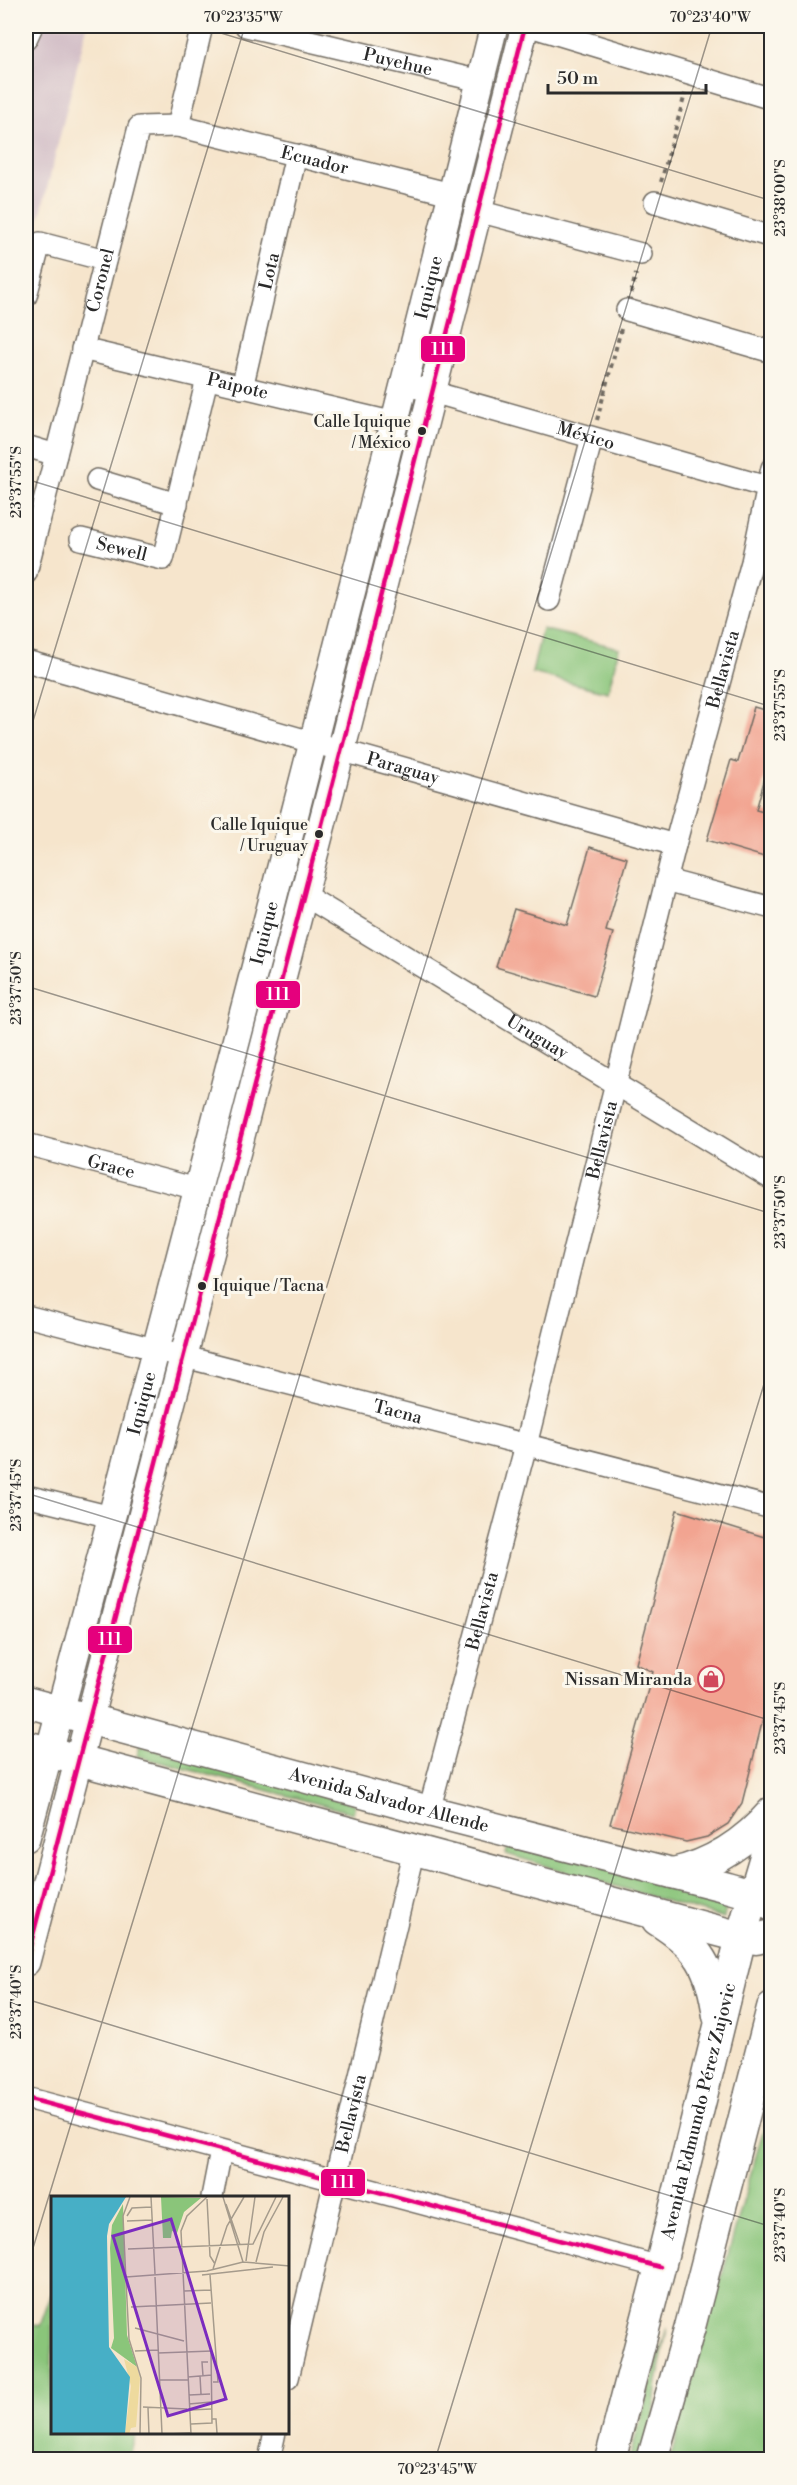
<svg xmlns="http://www.w3.org/2000/svg" width="797" height="2485" font-family="'Libre Bodoni',serif">
<rect width="100%" height="100%" fill="#fbf7ec"/>
<filter id="ink" filterUnits="userSpaceOnUse"><feTurbulence type="fractalNoise" baseFrequency=".0167" numOctaves="2"/><feDisplacementMap in="SourceGraphic" scale="12" xChannelSelector="R" yChannelSelector="G"/><feConvolveMatrix kernelMatrix="1 2 1 2 8 2 1 2 1" color-interpolation-filters="sRGB"/></filter>
<filter id="wash" filterUnits="userSpaceOnUse"><feTurbulence type="fractalNoise" baseFrequency=".008" numOctaves="4" result="noise"/><feDisplacementMap in="SourceGraphic" scale="24" xChannelSelector="R" yChannelSelector="G"/><feGaussianBlur stdDeviation="1.35" result="paint"/><feColorMatrix in="noise" values="0 0 0 0 0 0 0 0 0 0 0 0 0 0 0 0 0 1.4 0 .05"/><feComposite in="paint" operator="in"/></filter>
<g filter="url(#wash)">
<rect width="100%" height="100%" fill="#f6e5cc"/>
<path fill="#d2bdc6" d="M26,26H87L26,274Z"/>
<g fill="#8ac57a" stroke="#5a7852" stroke-width="1.5">
<path d="M542,629L619,648L608,692L532,673Z"/>
<path d="M140,1746L355,1804L353,1813L137,1756Z"/>
<path d="M509,1843L728,1895L724,1918L506,1854Z"/>
<path d="M771,2103V2459H670Z"/>
<path d="M52,2293V2432L136,2433L129,2459H26V2322L40,2326Z"/>
<path d="M667,2328L657,2382L650,2442L645,2459L629,2460Z"/>
</g>
<g id="blocks">
<g fill="#f2a491">
<path d="M754,707L771,712V756L756,810L771,814V859L707,840L731,760L738,762Z"/>
<path d="M590,847L627,858L606,931L613,933L594,996L496,967L514,909L567,925Z"/>
<path d="M677,1510L771,1539V1687L742,1803L728,1824L707,1837L686,1842L610,1824L653,1672L636,1664Z"/>
</g>
</g>
</g>
<g filter="url(#ink)">
<use href="#blocks" fill-opacity="0" stroke="#726c63" stroke-width="1.5"/>
<g fill="none" stroke-linecap="round" stroke-linejoin="round">
<defs>
<g id="minor">
<path id="s1" d="M246,26L480,81"/>
<path d="M530,26L772,99"/>
<path d="M26,39L32,26"/>
<path id="s2" d="M178,126L451,194"/>
<path d="M655,202L772,237"/>
<path d="M478,211L641,254"/>
<path d="M26,296L40,243L105,260"/>
<path d="M627,310L772,352"/>
<path id="s3" d="M82,349L395,423"/>
<path id="s4" d="M404,384L767,487"/>
<path id="s5" d="M242,388L296,155"/>
<path d="M26,446L56,455"/>
<path d="M97,480L177,504"/>
<path id="s6" d="M81,539L163,559L207,379"/>
<path id="s7" d="M26,573L139,127L178,126L202,26"/>
<path d="M549,600L592,438"/>
<path id="s8" d="M26,661L675,845"/>
<path d="M666,880L772,908"/>
<path id="s9" d="M304,895L772,1179"/>
<path id="s10" d="M26,1144L197,1189"/>
<path id="s11" d="M26,1316L772,1508"/>
<path d="M26,1496L111,1517"/>
<path id="s12" d="M429,1811L526,1445L675,845L752,562L772,468"/>
<path d="M26,2098L660,2267"/>
<path d="M212,2197L221,2151"/>
<path id="s13" d="M288,2378L414,1849"/>
<path d="M269,2460L275,2432"/>
</g>
<g id="major">
<path id="s14" d="M26,1838C188,1236 343,631 494,26"/>
<path d="M26,1962L346,732L525,26"/>
</g>
<g id="highway">
<path id="s15" d="M26,1702L429,1811L727,1887L755,1895L772,1906"/>
<path d="M26,1746L741,1937L756,1939L772,1935"/>
<path d="M673,1873C713,1864 745,1843 772,1812"/>
<path d="M657,1920C700,1947 711,1966 718,2016"/>
<path id="s16" d="M610,2460L660,2267L741,1937L772,1833"/>
<path d="M652,2460L690,2327L772,2008"/>
</g>
</defs>
<use href="#minor" stroke="#726c63" stroke-width="24"/>
<use href="#major" stroke="#726c63" stroke-width="30"/>
<use href="#highway" stroke="#726c63" stroke-width="33"/>
<g stroke="#726c63" stroke-width="4" stroke-dasharray="4.5 4.5" stroke-linecap="butt">
<path d="M661,182L685,94"/>
<path d="M631,293L636,274"/>
<path d="M597,420L621,329"/>
</g>
<use href="#minor" stroke="#fff" stroke-width="21"/>
<use href="#major" stroke="#fff" stroke-width="27"/>
<use href="#highway" stroke="#fff" stroke-width="30"/>
<defs>
<g id="bus-1">
<path d="M26,1962L346,732L525,26"/>
<path d="M26,2098L660,2267"/>
</g>
</defs>
<use href="#bus-1" stroke="#fbf7ec" stroke-width="9"/>
<use href="#bus-1" stroke="#e5007d" stroke-width="4.5"/>
</g>
</g>
<path fill="none" stroke="#2b2b2b" stroke-width="1.5" stroke-opacity="0.45" d="M198,26L772,201M26,479L772,707M26,744L245,26M26,986L772,1214M26,1493L772,1721M26,1999L772,2227M26,2271L712,26M435,2460L772,1358"/>
<defs>
<symbol id="shop-ring" viewBox="-11 -11 22 22"><circle r="9.5" fill="#fbf7ec" stroke="#d1495b" stroke-width="1.5"/><path d="M-5-2.5h2.3a2.7 3.5 0 0 1 5.4 0H5L5.5 6h-11ZM-1.5-2.5h3a1.5 2.3 0 0 0-3 0Z" fill="#d1495b"/></symbol>
</defs>
<g fill-rule="evenodd">
<use href="#shop-ring" x="696" y="1664" width="30" height="30"/>
</g>
<g fill="#2b2b2b" stroke="#fbf7ec" stroke-width="2">
<circle cx="422" cy="431" r="5"/>
<circle cx="319" cy="834" r="5"/>
<circle cx="202" cy="1286" r="5"/>
</g>
<g text-anchor="middle" dominant-baseline="central" stroke-width="6" stroke-linejoin="round" paint-order="stroke">
<g font-size="16" fill="#2b2b2b" stroke="#fbf7ec" text-anchor="end">
<text x="411" y="422">Calle Iquique<tspan x="411" dy="21">/ México</tspan></text>
<text x="308" y="825">Calle Iquique<tspan x="308" dy="21">/ Uruguay</tspan></text>
<text x="213" y="1286" text-anchor="start">Iquique / Tacna</text>
</g>
<g font-size="18" fill="#2b2b2b" stroke="#fbf7ec">
<text stroke="none"><textPath href="#s1" startOffset="156">Puyehue</textPath></text>
<text stroke="none"><textPath href="#s2" startOffset="141">Ecuador</textPath></text>
<text stroke="none"><textPath href="#s5" startOffset="120">Lota</textPath></text>
<text stroke="none"><textPath href="#s7" startOffset="302">Coronel</textPath></text>
<text stroke="none"><textPath href="#s14" startOffset="1602">Iquique</textPath></text>
<text stroke="none"><textPath href="#s3" startOffset="160">Paipote</textPath></text>
<text stroke="none"><textPath href="#s4" startOffset="189">México</textPath></text>
<text stroke="none"><textPath href="#s6" startOffset="42">Sewell</textPath></text>
<text stroke="none"><textPath href="#s12" startOffset="1179">Bellavista</textPath></text>
<text stroke="none"><textPath href="#s8" startOffset="392">Paraguay</textPath></text>
<text stroke="none"><textPath href="#s14" startOffset="936">Iquique</textPath></text>
<text stroke="none"><textPath href="#s9" startOffset="273">Uruguay</textPath></text>
<text stroke="none"><textPath href="#s12" startOffset="693">Bellavista</textPath></text>
<text stroke="none"><textPath href="#s10" startOffset="88">Grace</textPath></text>
<text stroke="none"><textPath href="#s14" startOffset="450">Iquique</textPath></text>
<text stroke="none"><textPath href="#s11" startOffset="384">Tacna</textPath></text>
<text stroke="none"><textPath href="#s12" startOffset="207">Bellavista</textPath></text>
<text stroke="none"><textPath href="#s15" startOffset="376">Avenida Salvador Allende</textPath></text>
<text stroke="none"><textPath href="#s16" startOffset="360">Avenida Edmundo Pérez Zujovic</textPath></text>
<text stroke="none"><textPath href="#s13" startOffset="272">Bellavista</textPath></text>
</g>
<g font-size="18" fill="#2b2b2b" stroke="#fbf7ec" text-anchor="end">
<text x="692" y="1679">Nissan Miranda</text>
</g>
</g>
<g transform="translate(51 2196)">
<rect width="238" height="238" fill="#f6e5cc"/>
<path d="M110,1L150,2L133,16L126,37L121,35L120,42H112ZM72,8L76,139L86,171L60,152L63,142L59,52L61,29Z" fill="#8ac57a"/>
<path d="M73,163L86,171L89,182L85,231L80,232L78,238H74L80,190Z" fill="#eeda9e"/>
<path d="M0,1H75L58,28L56,40L58,151L79,181L74,238H0Z" fill="#47afc6"/>
<path fill="none" stroke="#a59b8c" stroke-width="1.5" d="M79,1L72,20L75,85L78,143L90,182L89,238M100,1L104,78M172,1L192,66M156,3L159,60L164,68M175,8L189,49M76,20L81,12L100,11M76,25L101,24M77,53L202,48L225,1M195,65L204,1M205,66L213,36L232,1M162,73L176,30L193,1M151,79L222,71M159,79L167,186H162M75,81L156,75L192,66L239,70M104,81L111,238M133,95L160,94M80,111L160,107M84,132L133,145M84,155L107,154M107,157L161,155M149,180L150,198M152,180L151,166H157M137,181L161,179M109,184H137M138,199L159,198M138,208L160,206M92,211L136,213M97,212L98,238M139,214L160,213M161,223H165L166,237M140,228L161,227L160,155M117,238L139,237M140,238L130,35L136,20L156,1"/>
<path fill="#7b2cbf" fill-opacity="0.15" stroke="#7b2cbf" stroke-width="3" d="M120,23L175,203L117,220L62,40Z"/>
<rect width="238" height="238" fill="none" stroke="#2b2b2b" stroke-width="3"/>
</g>
<g stroke="#fbf7ec" stroke-width="2">
<rect x="420" y="335" width="46" height="28" rx="6" fill="#e5007d"/>
<rect x="255" y="980" width="46" height="29" rx="6" fill="#e5007d"/>
<rect x="87" y="1625" width="46" height="29" rx="6" fill="#e5007d"/>
<rect x="320" y="2168" width="46" height="29" rx="6" fill="#e5007d"/>
</g>
<g font-size="16" text-anchor="middle" font-weight="bold" fill="#fff">
<text x="443" y="355">111</text>
<text x="278" y="1000">111</text>
<text x="110" y="1645">111</text>
<text x="343" y="2188">111</text>
</g>
<rect width="797" height="2485" fill="none" stroke="#fbf7ec" stroke-width="66"/>
<path d="M548 84v9h158v-9" fill="none" stroke="#2b2b2b" stroke-width="3"/>
<text x="557" y="84" font-size="18" fill="#2b2b2b" stroke="#fbf7ec" stroke-width="4.5" paint-order="stroke">50 m</text>
<rect x="33" y="33" width="731" height="2419" fill="none" stroke="#2b2b2b" stroke-width="2"/>
<g font-size="15" text-anchor="middle" fill="#2b2b2b">
<text x="243" y="22">70°23'35"W</text>
<text x="710" y="22">70°23'40"W</text>
<text transform="translate(780 198) rotate(-90)" y="5">23°38'00"S</text>
<text transform="translate(16 482) rotate(-90)" y="5">23°37'55"S</text>
<text transform="translate(780 705) rotate(-90)" y="5">23°37'55"S</text>
<text transform="translate(16 988) rotate(-90)" y="5">23°37'50"S</text>
<text transform="translate(780 1212) rotate(-90)" y="5">23°37'50"S</text>
<text transform="translate(16 1495) rotate(-90)" y="5">23°37'45"S</text>
<text transform="translate(780 1718) rotate(-90)" y="5">23°37'45"S</text>
<text transform="translate(16 2002) rotate(-90)" y="5">23°37'40"S</text>
<text transform="translate(780 2225) rotate(-90)" y="5">23°37'40"S</text>
<text x="437" y="2474">70°23'45"W</text>
</g>
</svg>
